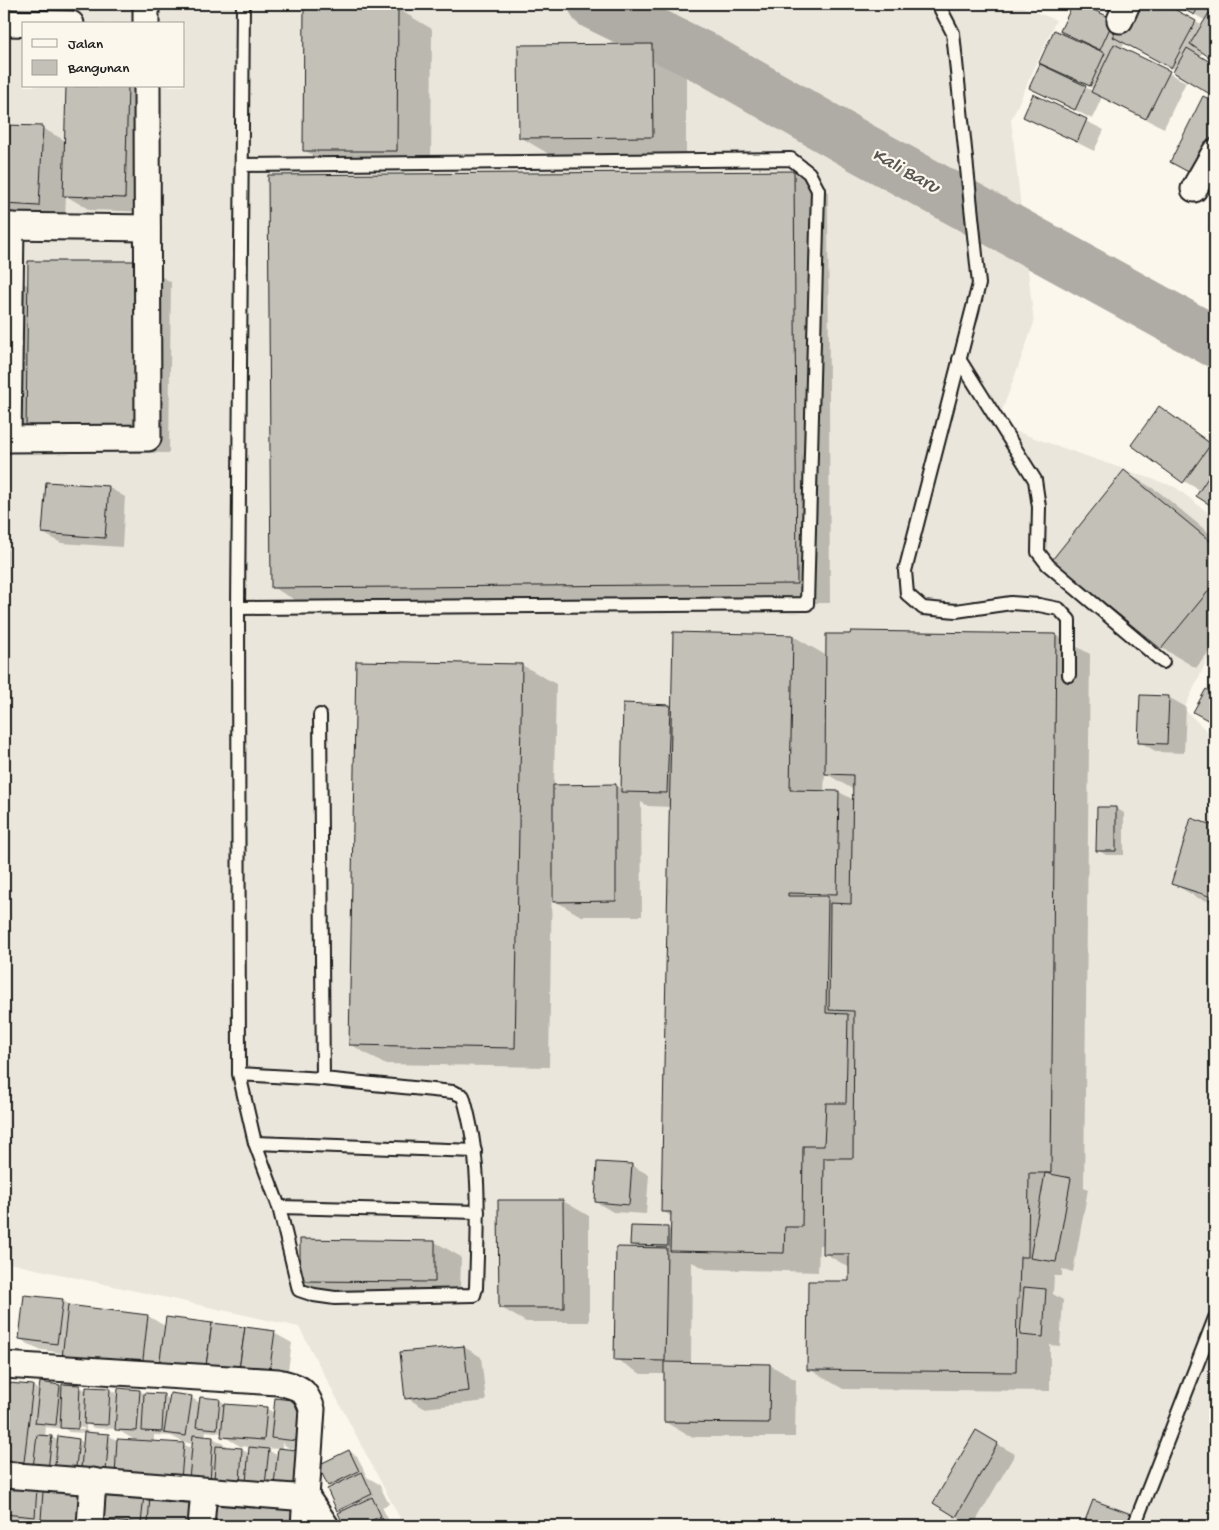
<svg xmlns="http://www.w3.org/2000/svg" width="1219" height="1530" font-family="'Gochi Hand',sans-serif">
<rect width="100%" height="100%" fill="#fbf7ec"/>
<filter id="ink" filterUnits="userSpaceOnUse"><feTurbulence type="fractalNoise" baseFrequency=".02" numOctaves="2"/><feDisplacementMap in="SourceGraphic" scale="10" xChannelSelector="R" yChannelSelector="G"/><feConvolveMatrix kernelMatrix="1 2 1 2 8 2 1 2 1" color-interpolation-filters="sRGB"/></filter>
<g filter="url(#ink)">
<path fill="#eae6dc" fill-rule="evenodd" d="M4,4H1024L1023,7L1056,20L1011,120L1034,323L997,425L1175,487L1215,518V643L1184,709L1215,739V1526H404L299,1327L4,1262ZM24,24H184V86H24Z"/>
<g fill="#0003" fill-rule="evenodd">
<path d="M78,4H144V9Z"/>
<path d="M1074,4H1077L1113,20L1125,17L1095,4H1163L1203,26L1206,21L1176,4H1215V59L1203,51L1200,57L1215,66V96L1174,72L1176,70L1125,42L1122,49L1186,82L1164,128L1102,97L1092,119L1031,87L1056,71L1041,62L1081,44L1082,43L1062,31ZM1082,83L1094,89L1093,91L1081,85Z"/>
<path d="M398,9L432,29L431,170H338L304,150Z"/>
<path d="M652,46L686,65V156L554,157L520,137Z"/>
<path d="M68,86H134L154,98L151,212L90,210L66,196L65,220L4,217V126L42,128L66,141Z"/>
<path d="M1034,95L1104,130L1094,151L1024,116Z"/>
<path d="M1204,98L1215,104V176Z"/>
<path d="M794,173L828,192L830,603L306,606L272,587Z"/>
<path d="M137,263L171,282L169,453L61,452L27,432L4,431V272L29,286Z"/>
<path d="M1160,408L1177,418L1215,446V507L1198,496L1201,491L1184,481Z"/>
<path d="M1125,472L1159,492L1215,538V644L1196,668L1162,648L1054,560Z"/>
<path d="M108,487L125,497L122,547L61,543L43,533Z"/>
<path d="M4,494L7,496L8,599L4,600Z"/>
<path d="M852,633L1056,635L1090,654L1084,1187L1088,1189L1073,1272L1062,1269V1276H1054L1053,1294L1063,1300L1060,1346L1050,1345V1391L843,1389L809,1369L850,1282V1268L824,1253V1245H819L818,1272L706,1269L692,1262L691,1364L770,1365L796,1380L795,1437H691L665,1422V1374H641L616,1359L640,1249L632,1244L668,1229L672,1231V1217L663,1211L671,807L648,806L641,802L642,916H581L555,901V878H552L549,1067L384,1064L350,1044L522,665L556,684L554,786H616L622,789L670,706L673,708L793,636L827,656L852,635ZM825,773L854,790V800L839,792H824Z"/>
<path d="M1168,697L1186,707L1184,753L1157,752L1140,742Z"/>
<path d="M1098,808H1116L1124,813V855H1106L1098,850Z"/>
<path d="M1192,820L1215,827V896L1198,891V894L1215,899V903L1198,898L1172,883Z"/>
<path d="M631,1165L649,1175L646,1214L613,1212L596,1202Z"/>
<path d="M563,1201L589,1216V1322H526L500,1307Z"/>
<path d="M301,1241L435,1242L461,1257L460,1296L327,1295L301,1280Z"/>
<path d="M62,1300L73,1307L148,1316L165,1326L274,1333L292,1343L285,1390L37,1349L20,1339Z"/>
<path d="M464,1347L481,1357L486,1401L424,1408L407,1398Z"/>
<path d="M9,1384L33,1386L40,1391L59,1386L63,1388L79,1386L87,1391L110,1390L119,1395L140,1391L145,1394L163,1396L170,1399L192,1398L200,1403L219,1400L228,1405L267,1409L275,1413L300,1402L314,1450L289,1448L282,1443V1449L305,1452L322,1462V1464L349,1451L357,1456L367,1477L379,1484L389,1504L382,1507L389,1521L386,1522L392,1526H346L340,1514L342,1513L338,1510L333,1488L329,1485L321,1469L319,1497L18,1469L4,1461V1430ZM86,1423L94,1428L116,1429L138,1442L118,1441L108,1435L86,1434ZM46,1427L65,1429L69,1432L85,1433L84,1443L79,1440L59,1441L52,1437H45ZM68,1427L84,1428V1430L68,1429ZM206,1431L223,1433V1436L240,1446L251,1447L250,1454L241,1449L231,1448L213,1438L205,1437ZM154,1435L171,1436L183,1442L194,1444L193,1449L183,1444L154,1442ZM289,1439L303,1440L302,1443L289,1441ZM265,1448L279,1449L278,1456ZM19,1458L35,1467V1470L18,1460Z"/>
<path d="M976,1432L1015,1454L973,1526L935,1503Z"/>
<path d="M4,1487L36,1490L101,1526H40V1525L29,1524L33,1526H4V1522L16,1523L4,1516Z"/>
<path d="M143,1496L151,1501L212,1526H116L105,1520Z"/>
<path d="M217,1501L315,1526H216Z"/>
<path d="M1093,1502L1131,1516L1148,1526H1084Z"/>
</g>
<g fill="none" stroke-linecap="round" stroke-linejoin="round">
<path stroke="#afaca5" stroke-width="51" d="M594,4L705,58L860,147L1215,342"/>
</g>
<g fill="#c3c0b8" stroke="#1c1c1c">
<path d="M1073,4H1080L1114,19L1100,50L1060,31Z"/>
<path d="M1096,4H1125L1121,14Z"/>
<path d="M1130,4H1165L1196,21L1171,68L1113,37Z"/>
<path d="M1174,4H1200L1194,15Z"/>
<path d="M304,7L398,8L397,151H303Z"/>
<path d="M1209,13L1215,18V61L1190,44Z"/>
<path d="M1054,30L1105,53L1090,86L1039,63Z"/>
<path d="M652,44L653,137L519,138L518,45Z"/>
<path d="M1114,44L1170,71L1146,119L1091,92Z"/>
<path d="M1187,48L1215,65V97L1173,72Z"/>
<path d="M1040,64L1086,86L1075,110L1029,88Z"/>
<path d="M66,86H128L125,198L63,196Z"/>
<path d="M1033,94L1087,119L1077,142L1023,117Z"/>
<path d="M1203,96L1215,102V132L1194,175L1170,162Z"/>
<path d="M4,125L43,126L39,206L4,204Z"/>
<path d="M794,171L797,584L271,588L268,175Z"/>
<path d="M28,261H137L136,434L26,433Z"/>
<path d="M1159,406L1211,444L1183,483L1131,445Z"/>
<path d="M1215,467V508L1196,496Z"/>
<path d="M1124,470L1215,545V583L1161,649L1052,560Z"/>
<path d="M46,482L109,486L105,538L42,533Z"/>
<path d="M851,631L1056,634L1051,1173H1029L1028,1257H1020L1019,1299H1017L1016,1372L807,1370L808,1281H849V1254H823L824,1158H853L854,1011L829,1010L830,903L851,904L853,775L825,774L826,634H850Z"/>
<path d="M673,632L793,635L790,790L839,791L837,894L788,893V896H828L826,1013L848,1014L846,1103H826L824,1146H803L802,1227H785L784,1253L670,1251L671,1212H661Z"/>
<path d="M356,661L522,664L515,1048L349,1045Z"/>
<path d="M1206,689L1215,695V724L1193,712Z"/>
<path d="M1140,695L1169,696L1167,744L1138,743Z"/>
<path d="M623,703L670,705L667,793L621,792Z"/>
<path d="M616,784V901L553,902V785Z"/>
<path d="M1097,807H1116V851H1096Z"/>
<path d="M1191,818L1215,826V898L1171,884Z"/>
<path d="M597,1162L632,1164L629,1205L595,1202Z"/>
<path d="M1045,1173L1071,1178L1056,1262L1030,1258Z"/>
<path d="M498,1200H563L564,1308H499Z"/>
<path d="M631,1226L668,1227V1246L630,1245Z"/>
<path d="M300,1239L435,1241V1282L300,1281Z"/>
<path d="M616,1247L667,1248L665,1361L614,1360Z"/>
<path d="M1024,1287L1046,1289L1043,1337L1020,1335Z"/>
<path d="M24,1295L63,1299L57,1344L19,1339Z"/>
<path d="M68,1305L148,1315L142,1368L62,1358Z"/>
<path d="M166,1317L212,1323L205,1373L159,1366Z"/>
<path d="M212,1323L245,1327L238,1377L205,1373Z"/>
<path d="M245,1327L275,1331L268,1381L238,1377Z"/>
<path d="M464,1346L469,1391L405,1399L400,1352Z"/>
<path d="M664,1362L770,1364L769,1423L664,1422Z"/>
<path d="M40,1382L60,1385L56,1425L35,1423Z"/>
<path d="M8,1383L33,1385L24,1462L4,1460V1419Z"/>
<path d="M62,1384L80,1385L78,1429L60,1428Z"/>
<path d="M86,1387L110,1388L108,1425L84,1424Z"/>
<path d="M118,1388L140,1390L137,1431L115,1430Z"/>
<path d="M144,1393L164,1394L162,1432L142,1431Z"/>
<path d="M170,1393L192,1396L186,1436L164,1433Z"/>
<path d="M200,1397L220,1399L217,1429L196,1427Z"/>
<path d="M275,1398L300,1401L296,1441L271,1438Z"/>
<path d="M224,1404L267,1407L264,1440L221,1437Z"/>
<path d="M976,1430L998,1443L956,1517L933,1503Z"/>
<path d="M84,1432L109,1434L106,1471L81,1469Z"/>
<path d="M37,1435L52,1436L48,1470L33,1468Z"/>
<path d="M193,1435L213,1437L210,1482L189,1480Z"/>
<path d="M58,1436L79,1439L75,1476L54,1474Z"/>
<path d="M117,1439L184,1443L181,1480L115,1476Z"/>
<path d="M216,1446L242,1448L240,1483L214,1481Z"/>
<path d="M249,1447L269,1449L265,1485L246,1483Z"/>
<path d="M278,1448L305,1451L302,1488L274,1485Z"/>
<path d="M349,1450L359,1471L328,1486L318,1465Z"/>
<path d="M362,1472L372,1494L337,1511L327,1489Z"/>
<path d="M4,1486L37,1488L35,1517L4,1514Z"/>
<path d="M43,1491L85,1494L83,1523L41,1520Z"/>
<path d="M106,1491L144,1495L141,1524L104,1520Z"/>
<path d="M150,1495L196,1499L194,1526L148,1524Z"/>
<path d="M372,1497L381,1516L360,1526H344L338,1513Z"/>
<path d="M216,1499L299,1505L297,1526H214Z"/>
<path d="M1093,1500L1131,1514L1127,1526H1083Z"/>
<path d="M382,1518L386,1526H365Z"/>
<rect x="4" y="1521" width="6" height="5"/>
<path d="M14,1523L31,1524V1526H14Z"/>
<path d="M39,1523L80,1526H39Z"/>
</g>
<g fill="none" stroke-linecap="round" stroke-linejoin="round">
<defs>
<g id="lane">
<path d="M938,4L953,33L979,284L905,571L907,594L923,608L956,611L1011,603L1039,605L1059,609L1069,620V675"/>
<path d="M959,359L1035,480L1039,507L1038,552L1048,565L1163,662"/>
<path d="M238,608L807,604L818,190L809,173L791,159L243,165"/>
<path d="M320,715L323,1079"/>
<path d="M239,1074L323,1079L453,1092L463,1096C482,1158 478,1224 476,1288L474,1295L335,1298L314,1295L299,1290L279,1207L255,1143L239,1074L238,608L243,4"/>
<path d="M255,1143L475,1151"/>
<path d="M279,1207L478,1212"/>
<path d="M1134,1526L1215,1318"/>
</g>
<g id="street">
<path d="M146,4V24"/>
<path d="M1120,20L1127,4"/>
<path d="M4,23L71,24"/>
<path d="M1194,189L1215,152"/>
<path d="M4,226L147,228"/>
<path d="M4,439L148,438L147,86"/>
<path d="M8,439L11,226"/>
<path d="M4,1365L278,1382C299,1387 305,1388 312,1409L304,1526"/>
<path d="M4,1475L307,1498L326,1526"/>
<path d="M90,1526L93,1481"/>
<path d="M201,1526L204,1491"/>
</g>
</defs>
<use href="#lane" stroke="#1c1c1c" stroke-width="16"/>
<use href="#street" stroke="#1c1c1c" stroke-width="29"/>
<use href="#lane" stroke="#fbf7ec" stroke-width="12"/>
<use href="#street" stroke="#fbf7ec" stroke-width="25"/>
</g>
</g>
<g text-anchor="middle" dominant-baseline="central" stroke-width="4.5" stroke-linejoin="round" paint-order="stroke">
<g font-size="20" font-style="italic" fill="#575653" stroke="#fbf7ec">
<text transform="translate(905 172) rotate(29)">Kali Baru</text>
</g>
</g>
<rect width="1219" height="1530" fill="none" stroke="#fbf7ec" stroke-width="20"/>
<rect x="10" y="10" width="1199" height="1510" fill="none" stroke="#1c1c1c" stroke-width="2" filter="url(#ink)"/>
<rect x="22" y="22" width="162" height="65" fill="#fbf7ec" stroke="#a29f99"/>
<rect x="32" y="39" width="25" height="8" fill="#fbf7ec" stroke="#a29f99"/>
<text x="68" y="48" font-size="15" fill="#1c1c1c">Jalan</text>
<rect x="32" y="60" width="25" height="15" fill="#c3c0b8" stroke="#a29f99"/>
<text x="68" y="72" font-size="15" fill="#1c1c1c">Bangunan</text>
</svg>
